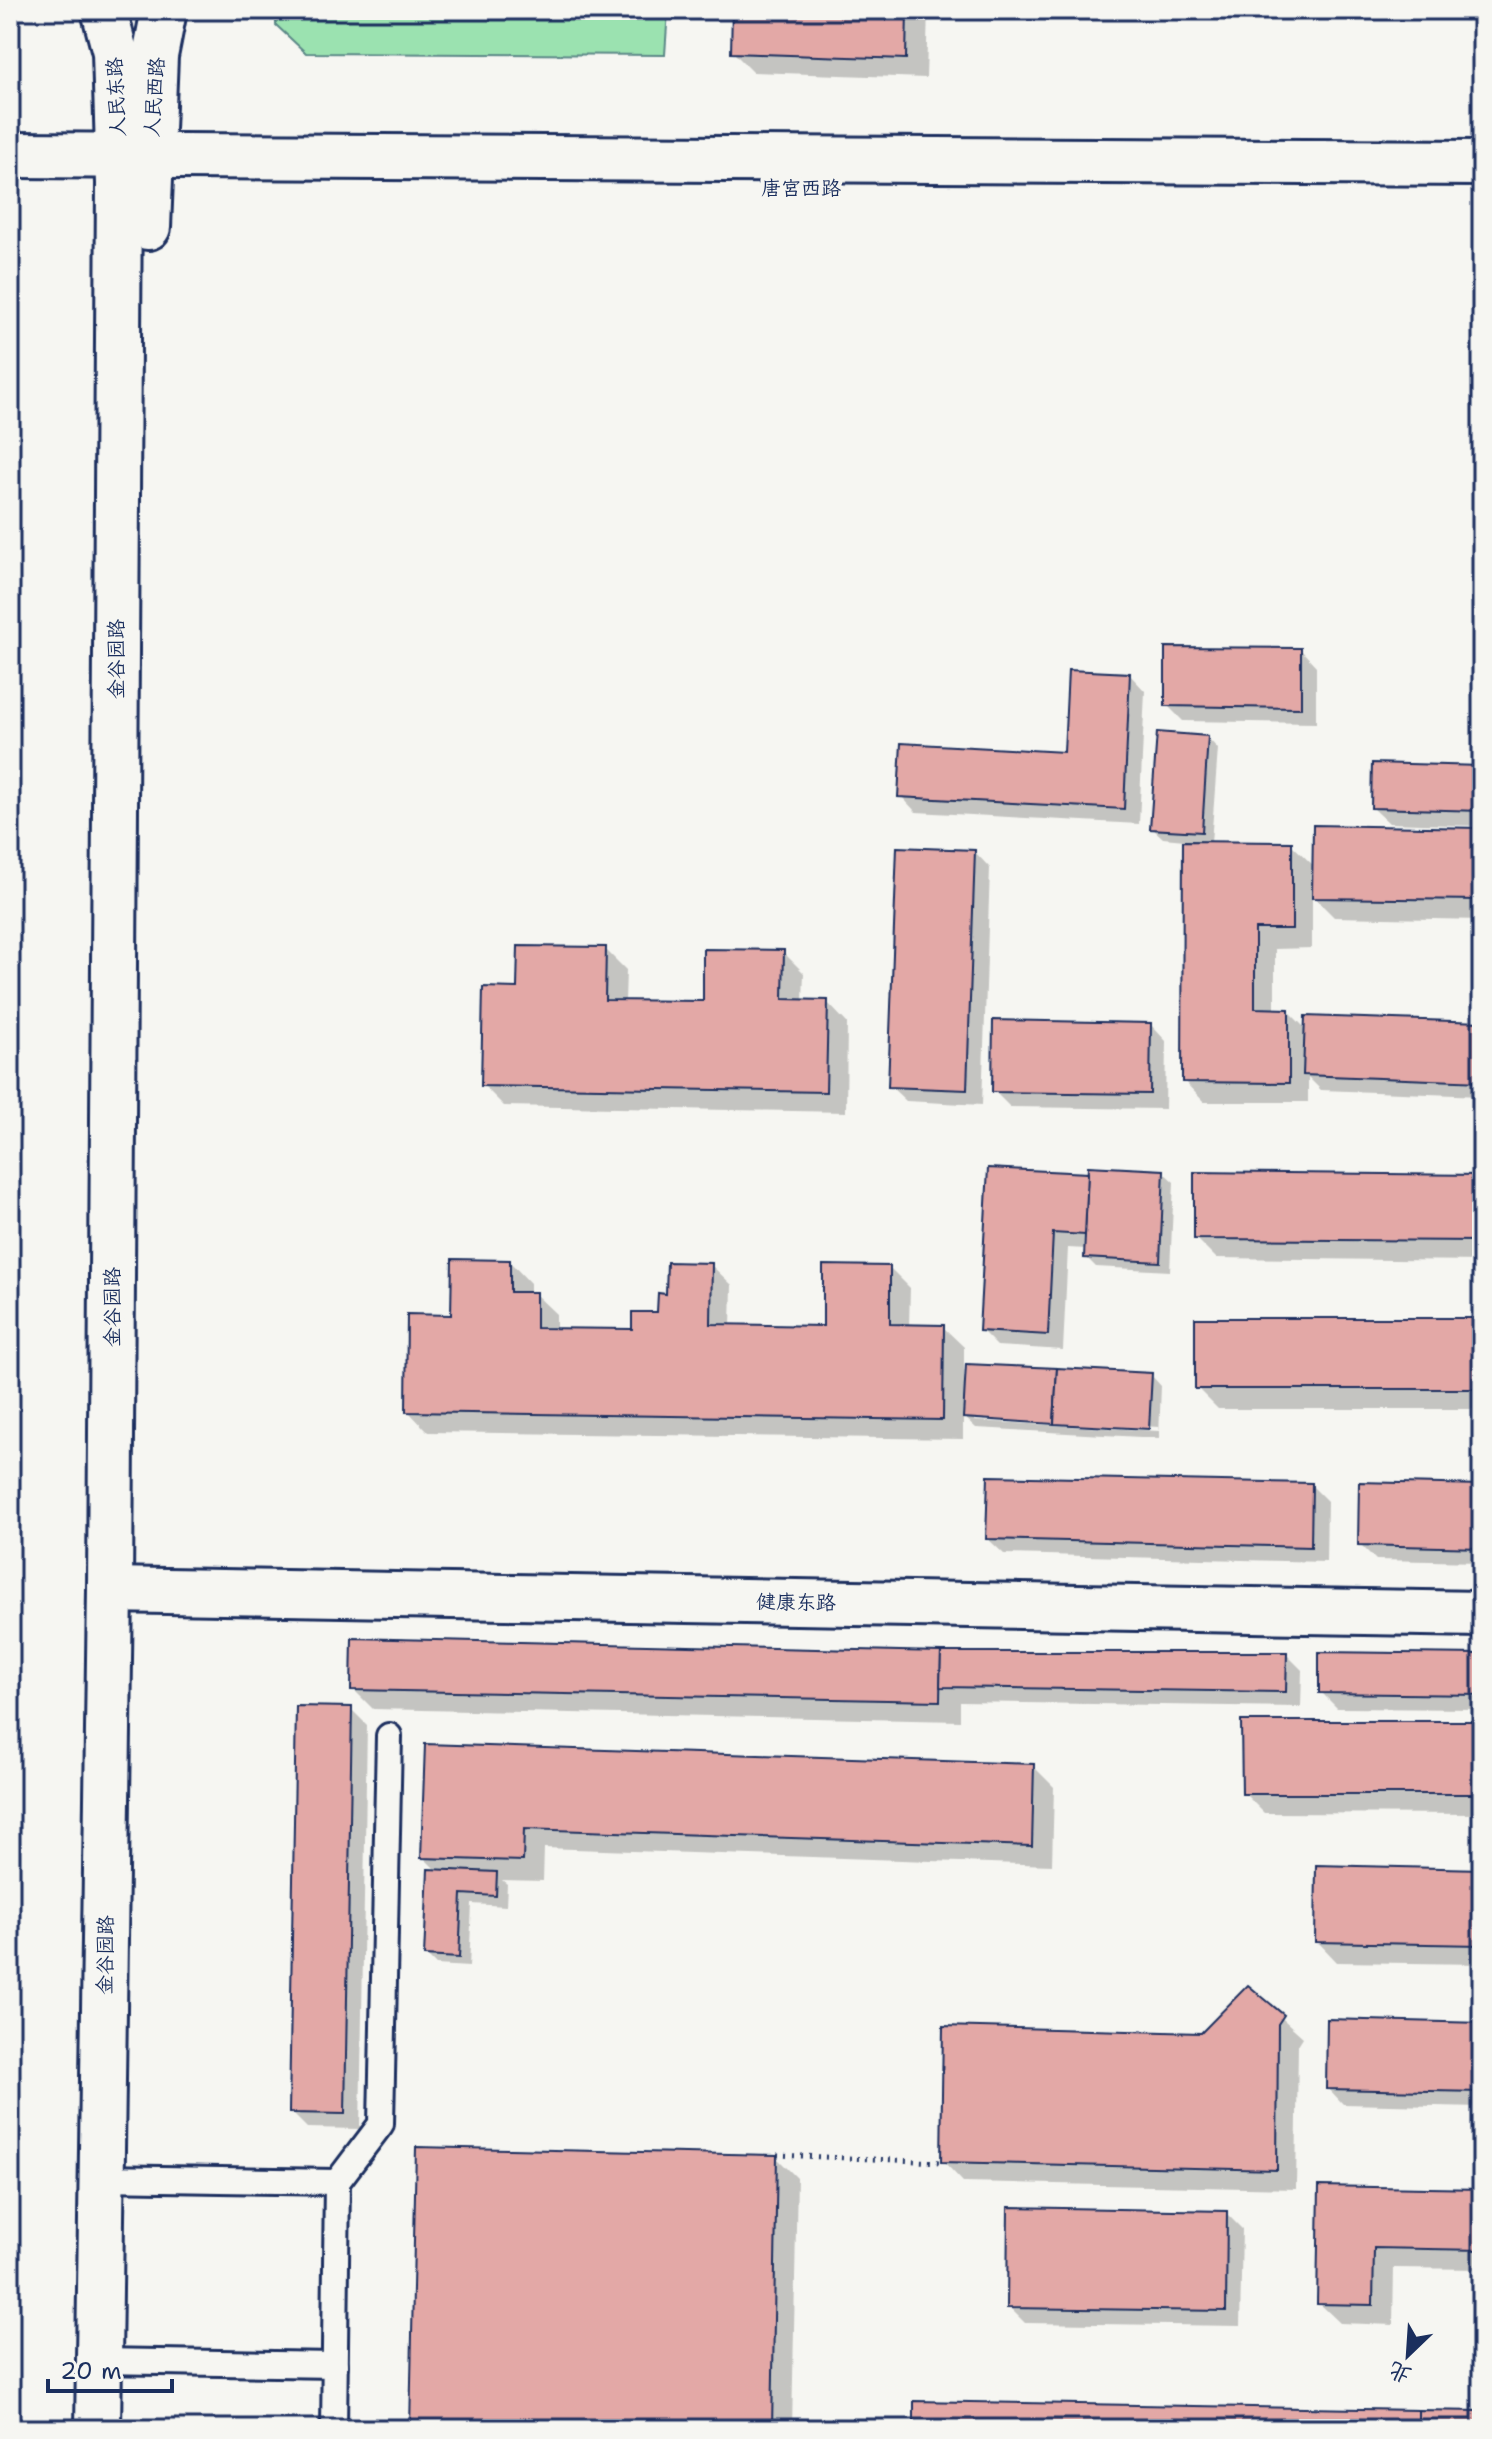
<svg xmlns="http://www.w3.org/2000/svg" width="1492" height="2439" font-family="'Shantell Sans','LXGW WenKai TC',sans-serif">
<rect width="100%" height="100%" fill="#f6f6f2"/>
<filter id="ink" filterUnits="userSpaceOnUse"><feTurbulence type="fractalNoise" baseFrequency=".0125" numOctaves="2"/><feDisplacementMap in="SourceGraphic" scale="16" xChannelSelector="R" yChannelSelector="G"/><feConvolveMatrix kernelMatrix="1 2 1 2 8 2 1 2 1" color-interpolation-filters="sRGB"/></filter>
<g filter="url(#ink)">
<path fill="#9be2b0" stroke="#5b8887" stroke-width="2" d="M276,10H668L665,55L306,53L276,25Z"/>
<g fill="#0003" fill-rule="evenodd">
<path d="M734,10H928L926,78L753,72L733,52Z"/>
<path d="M989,10H1160V17L994,19Z"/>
<path d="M1460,10H1482V21H1465L1460,16Z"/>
<path d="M1301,650L1316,666V723L1183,721L1167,705Z"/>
<path d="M1130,675L1145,691L1139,824L916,812L901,796L1066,754Z"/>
<path d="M1208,738L1218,749L1211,843L1291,844L1314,866L1482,830V920L1334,917L1312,895V948L1275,949V1010L1288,1011L1307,1030L1482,1024V1096L1321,1090L1308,1077V1102H1204L1184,1081L1185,840L1163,838L1152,828Z"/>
<path d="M1482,768V826L1389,823L1373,808Z"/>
<path d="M975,852L990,868L982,1105L906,1101L890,1086Z"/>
<path d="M605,949L626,970L625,1002L705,1003L783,952L804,973L803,1001L827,1002L847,1023L846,1112L504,1106L484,1086L519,990Z"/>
<path d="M1151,1025L1166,1041L1165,1109L1010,1107L994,1091Z"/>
<path d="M1163,1172L1174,1182L1170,1271L1096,1267L1086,1257V1249L1068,1248L1063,1350L997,1346L981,1330L1087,1175Z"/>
<path d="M1482,1177V1261L1216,1258L1196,1238Z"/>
<path d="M510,1262L530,1283V1294H535L556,1314V1330L634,1331L659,1314L668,1296L711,1265L732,1285L731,1327L825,1328L889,1267L910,1288L909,1326L943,1327L964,1347V1388L1151,1375L1161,1386L1159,1438L976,1428L963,1416V1439L428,1432L408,1411L453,1317ZM974,1417L1159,1427V1431L974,1421Z"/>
<path d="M1482,1320V1409H1218L1197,1388Z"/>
<path d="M1311,1485L1327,1501L1326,1562L1004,1554L988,1539Z"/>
<path d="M1482,1487V1562L1376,1560L1360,1544Z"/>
<path d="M941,1654H1286L1302,1670L1301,1707L960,1702V1721L373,1709L353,1689Z"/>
<path d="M1482,1656V1709L1337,1708L1321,1692Z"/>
<path d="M351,1709L367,1725L360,2129L307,2128L291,2112Z"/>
<path d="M1482,1723V1814L1264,1813L1244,1793Z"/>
<path d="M427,1746L1033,1766L1054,1787L1052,1865L544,1848L543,1881L502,1880L507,1884L506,1906L472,1904L469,1967L436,1965L426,1955L437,1871L423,1857Z"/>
<path d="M1482,1871V1964L1337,1962L1317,1941Z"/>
<path d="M1248,1988L1303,2037L1298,2045L1296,2189L963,2182L943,2161L1202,2035Z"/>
<path d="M1482,2025V2107L1343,2104L1328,2088Z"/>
<path d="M776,2157L797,2178L792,2429H412Z"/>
<path d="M1321,2188L1482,2191V2269L1394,2268L1393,2325L1340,2323L1319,2303Z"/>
<path d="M1226,2213L1242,2229L1240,2326L1025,2323L1009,2307Z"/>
</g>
<g fill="#e3a8a6" stroke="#1b2f5e" stroke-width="2">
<path d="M732,10H907L906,59L731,53Z"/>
<path d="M987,10H1156V13L987,15Z"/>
<rect x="1458" y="10" width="24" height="7"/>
<path d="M1165,647L1301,648V708L1165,706Z"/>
<path d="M1068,670L1130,673L1124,809L898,797L901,743L1064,752Z"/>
<path d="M1157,732L1208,736L1202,832L1150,829Z"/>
<path d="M1372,763L1482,766V811L1371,808Z"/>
<path d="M1313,825L1482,828V900L1312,898Z"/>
<path d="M1183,841L1292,842V929H1255V1008L1289,1009V1083L1182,1082Z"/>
<path d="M897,847L975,850L967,1090L888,1087Z"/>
<path d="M518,946L606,947L605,1000L703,1001V949L784,950L783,999L828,1000L826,1092L481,1086L483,987L517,988Z"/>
<path d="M1305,1016L1482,1022V1082L1303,1075Z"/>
<path d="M993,1020L1151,1023L1150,1094L992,1092Z"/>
<path d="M1088,1166L1164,1170L1160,1262L1084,1258Z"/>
<path d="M988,1168L1088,1173L1085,1235L1053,1233L1048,1335L979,1331Z"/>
<path d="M1194,1172L1482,1175V1241L1194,1239Z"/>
<path d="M452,1259L510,1260V1292H536V1328L632,1329V1312H657L658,1293L666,1294L667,1262L712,1263L711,1324L823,1326V1265L890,1266V1324L944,1325L943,1420L406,1412L407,1314L451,1315Z"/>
<rect x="1195" y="1318" width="287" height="71"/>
<path d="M966,1364L1057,1368L1054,1424L963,1418Z"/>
<path d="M1057,1368L1152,1373L1149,1429L1054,1424Z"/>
<path d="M988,1476L1312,1483L1311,1547L986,1539Z"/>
<path d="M1359,1482L1482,1485V1548L1358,1545Z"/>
<path d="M352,1638L941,1652L940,1701L351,1690Z"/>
<path d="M941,1652H1287L1286,1692L940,1687Z"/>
<path d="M1319,1652L1482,1654V1695L1319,1693Z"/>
<path d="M296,1706L352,1707L345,2114L289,2113Z"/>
<path d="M1241,1721H1482V1794H1242Z"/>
<path d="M425,1744L1034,1764L1032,1846L524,1829L523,1861L421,1858Z"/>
<path d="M1316,1865L1482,1869V1945L1315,1942Z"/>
<path d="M428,1869L497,1872L496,1896L462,1894L459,1958L424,1956Z"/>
<path d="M1248,1985L1284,2015L1278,2024L1277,2170L941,2162L943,2026L1201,2033Z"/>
<path d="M1327,2019L1482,2023V2092L1326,2089Z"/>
<path d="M416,2147L777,2155L772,2429H410Z"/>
<path d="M1319,2186L1482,2189V2250L1374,2248L1373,2305L1317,2304Z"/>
<path d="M1008,2207L1227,2211L1226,2311L1007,2308Z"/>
<path d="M914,2401L1418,2410V2429H914Z"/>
<path d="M1418,2410L1482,2411V2429H1418Z"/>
</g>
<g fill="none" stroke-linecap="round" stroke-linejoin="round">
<defs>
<g id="lane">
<path d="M102,2178L337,2182"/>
<path d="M99,2361L335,2365"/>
<path d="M334,2429L337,2182L381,2124L389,1736"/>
</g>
<g id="secondary">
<path d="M10,155L1482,163"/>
<path d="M148,227L155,56L164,10"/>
<path d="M110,1590L1482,1614"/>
<path d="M98,2429L110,1590L119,184L115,52L104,10"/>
</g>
</defs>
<use href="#lane" stroke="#1b2f5e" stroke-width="30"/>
<use href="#secondary" stroke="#1b2f5e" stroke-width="50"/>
<path stroke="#1b2f5e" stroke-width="5" stroke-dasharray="2 6" stroke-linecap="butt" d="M777,2155L941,2162"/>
<use href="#lane" stroke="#f6f6f2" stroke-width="24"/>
<use href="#secondary" stroke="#f6f6f2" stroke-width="44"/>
</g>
</g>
<g text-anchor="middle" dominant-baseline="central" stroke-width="8" stroke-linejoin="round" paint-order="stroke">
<g font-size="20" fill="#1b2f5e" stroke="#f6f6f2">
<text transform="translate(116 97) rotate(-93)">人民东路</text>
<text transform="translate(154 97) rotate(-86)">人民西路</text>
<text x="801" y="188">唐宫西路</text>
<text transform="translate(116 659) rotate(-90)">金谷园路</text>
<text transform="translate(112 1307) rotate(-90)">金谷园路</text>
<text transform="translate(796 1602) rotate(1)">健康东路</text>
<text transform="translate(105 1955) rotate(-89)">金谷园路</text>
</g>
</g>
<rect width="1492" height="2439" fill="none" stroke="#f6f6f2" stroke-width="40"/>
<rect x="20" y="20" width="1452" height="2399" fill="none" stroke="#1b2f5e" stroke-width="3" filter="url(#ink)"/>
<g transform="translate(1408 2355) rotate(205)" stroke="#f6f6f2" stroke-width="6" paint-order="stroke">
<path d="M0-6L14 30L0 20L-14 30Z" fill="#1b2f5e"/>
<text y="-12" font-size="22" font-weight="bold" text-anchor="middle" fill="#1b2f5e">北</text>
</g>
<path d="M48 2379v12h124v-12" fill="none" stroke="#1b2f5e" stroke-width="4"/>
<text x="60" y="2379" font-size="24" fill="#1b2f5e" stroke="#f6f6f2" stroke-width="6" paint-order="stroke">20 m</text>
</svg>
